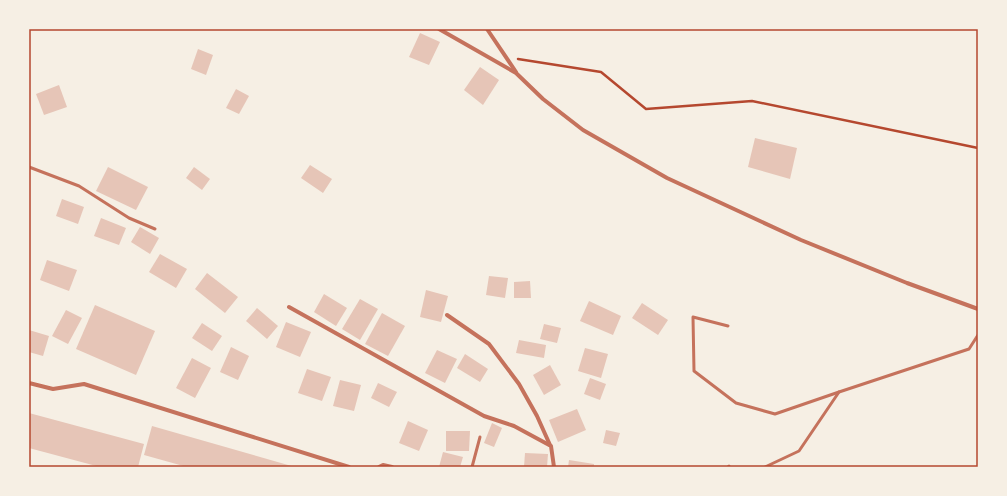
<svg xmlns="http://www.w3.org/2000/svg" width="1007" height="496" font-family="'Open Sans',sans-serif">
<rect width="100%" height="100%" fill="#f6efe4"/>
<g fill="#e6c5b7">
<path d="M420,33L440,42L429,65L409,57Z"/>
<path d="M198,49L213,55L206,75L191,69Z"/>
<path d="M480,67L499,80L483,105L464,90Z"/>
<path d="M59,85L67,107L44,115L36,94Z"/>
<path d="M236,89L249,96L239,114L226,108Z"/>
<path d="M755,138L797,148L790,179L748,167Z"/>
<path d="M310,165L332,179L323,193L301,178Z"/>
<path d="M108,167L148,187L136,210L96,191Z"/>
<path d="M194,167L210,179L202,190L186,178Z"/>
<path d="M62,199L84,207L78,224L56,216Z"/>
<path d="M101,218L126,228L119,245L94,236Z"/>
<path d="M140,227L159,238L150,254L131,242Z"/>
<path d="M160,254L187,269L176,288L149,272Z"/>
<path d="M47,260L77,270L69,291L40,280Z"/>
<path d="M207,273L238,297L225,313L195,289Z"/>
<path d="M489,276L508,278L505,298L486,295Z"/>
<path d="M530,281L531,298H514V282Z"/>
<path d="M426,290L448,296L441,322L420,317Z"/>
<path d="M324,294L347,308L336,326L314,312Z"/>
<path d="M360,299L378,309L360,340L342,329Z"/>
<path d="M589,301L621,316L613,335L580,321Z"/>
<path d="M642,303L668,320L658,335L632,318Z"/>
<path d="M95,305L155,331L136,375L76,349Z"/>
<path d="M257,308L278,326L267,339L246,321Z"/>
<path d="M66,310L82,318L68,344L52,336Z"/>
<path d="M382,313L405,326L388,356L365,344Z"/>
<path d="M286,322L311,332L300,357L276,347Z"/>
<path d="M202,323L222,336L212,351L192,338Z"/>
<path d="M544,324L561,328L557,343L540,339Z"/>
<path d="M29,330L49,336L43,356L29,352Z"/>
<path d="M519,340L546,345L544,358L516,353Z"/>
<path d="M231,347L249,356L238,380L220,372Z"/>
<path d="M585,348L608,354L601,378L578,371Z"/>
<path d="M437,350L457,359L445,383L425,373Z"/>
<path d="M465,354L488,369L480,382L457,368Z"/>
<path d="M192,358L211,368L195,398L176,388Z"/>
<path d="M550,365L561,385L544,395L533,375Z"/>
<path d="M307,369L331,377L322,401L298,393Z"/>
<path d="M590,378L606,384L600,400L584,394Z"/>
<path d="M340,380L361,385L354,411L333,406Z"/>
<path d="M378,383L397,392L389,407L371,398Z"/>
<path d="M577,409L586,430L558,442L549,420Z"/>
<path d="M29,413L144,444L138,467H100L29,448Z"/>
<path d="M408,421L428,430L419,451L399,443Z"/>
<path d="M492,423L502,428L494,447L484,443Z"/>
<path d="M152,426L295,467H187L144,455Z"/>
<path d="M606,430L620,433L616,446L603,443Z"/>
<path d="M446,431H470L469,451H446Z"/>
<path d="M443,452L463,457L460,467H439Z"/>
<path d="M525,453L548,454L547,467H524Z"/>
<path d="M569,460L594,464V467H568Z"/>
</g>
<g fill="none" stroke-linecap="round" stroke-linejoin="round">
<path stroke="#b5482f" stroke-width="2.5" d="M518,59L601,72L646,109L752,101L978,148"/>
<g stroke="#c5725c" stroke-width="3">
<path d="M29,167L79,186L129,218L155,229"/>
<path d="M728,326L693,317L694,371L736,403L775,414L839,392"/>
<path d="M472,467L480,437"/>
<path d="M728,467L729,466"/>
<path d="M765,467L799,451L839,392L969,349L978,335"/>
</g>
<g stroke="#c5725c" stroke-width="4">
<path d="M439,29L516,73L543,99L583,130L667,178L801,240L907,283L978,309"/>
<path d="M487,29L516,72"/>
<path d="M289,307L484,416L514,426L551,446L554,467"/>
<path d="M447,315L489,344L519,384L537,416L550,445"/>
<path d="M29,383L53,389L84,384L349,467"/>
<path d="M379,467L383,465L392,467"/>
</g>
</g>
<rect width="1007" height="496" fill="none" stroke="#f6efe4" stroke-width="60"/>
<rect x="30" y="30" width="947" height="436" fill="none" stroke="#b5482f" stroke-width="1.5"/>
</svg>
